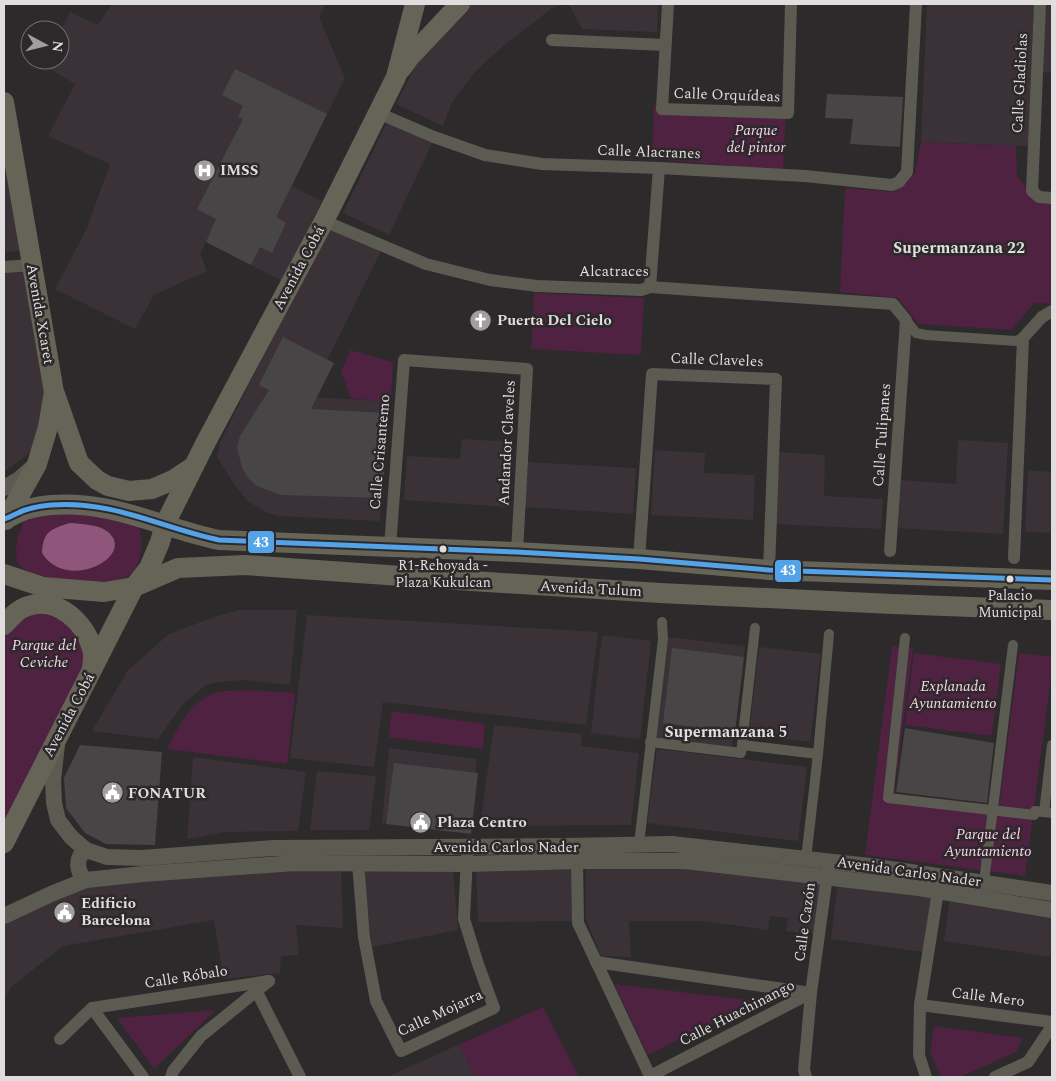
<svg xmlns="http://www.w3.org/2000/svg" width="1056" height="1081" font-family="Spectral,serif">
<rect width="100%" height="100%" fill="#2c2a2b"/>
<g fill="#3a3237">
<path d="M112,4H326L319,17L345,78L292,186L322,201L282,281L206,242L200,253L207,271L154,295L135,329L55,289L86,230L110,164L48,136L75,84L42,64L44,60H60V31L70,12L98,25Z"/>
<path d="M461,4H567L552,8L502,47L475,72L452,102L443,126L396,104L425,47Z"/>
<path d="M569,4H658L657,32L582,29Z"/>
<path d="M927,4H1034L1028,146L921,142Z"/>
<path d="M1039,4H1052V73L1035,72Z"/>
<path d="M389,118L434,139L389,235L343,213Z"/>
<path d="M4,162L20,250L4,253Z"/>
<path d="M329,223L382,249L309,397L386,401L380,521L279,516L267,513L249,502L236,487L217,457L220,443Z"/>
<path d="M24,266L42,353L46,412L31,452L4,472V270Z"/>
<path d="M462,439L514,442L509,507L404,500L407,456L460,459Z"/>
<path d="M958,440L1008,443L1003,534L898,528L901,480L956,484Z"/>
<path d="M655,450L705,453L704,473L755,475L753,520L651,515Z"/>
<path d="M776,452L825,455L824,496L883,499L881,529L773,524Z"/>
<path d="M527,462L636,468L633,514L525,507Z"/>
<path d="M1028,470L1052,472V533L1025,532Z"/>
<path d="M239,610H297L290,685L245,680L219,682L206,685L183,704L158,739L92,731L128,670L169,634L214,617Z"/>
<path d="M307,615L598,632L586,725L383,702L374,767L290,758Z"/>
<path d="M602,635L651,641L640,739L591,733Z"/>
<path d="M668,637L745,646L732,748L656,739Z"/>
<path d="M759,647L821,654L810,742L749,734Z"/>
<path d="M494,725L582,734L581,746L639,753L631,825L480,826Z"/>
<path d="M389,748L477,759L469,824L382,823Z"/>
<path d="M657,749L807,767L798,841L647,823Z"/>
<path d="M193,757L306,772L298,831L225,832L187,839Z"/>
<path d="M317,771L376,776L369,830H310Z"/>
<path d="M685,866L822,881L813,934L786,931L788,918L770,916L768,930L704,921H629L631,957L601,956L586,919V867Z"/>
<path d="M572,867V921L478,922L476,868Z"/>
<path d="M285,869L341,871L343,928L296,925L299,955L281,956L280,973L224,979L214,920L63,946L10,988L4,1000V919L88,884Z"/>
<path d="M453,869L458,930L372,947L363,870Z"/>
<path d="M838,883L931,895L923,952L831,939Z"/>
<path d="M950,897L1052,912V957L944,941Z"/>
<path d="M460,1044L475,1077H387Z"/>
</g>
<g fill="#4e2240">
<path d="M654,105L786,110L783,170L652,159Z"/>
<path d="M921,142L1016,146L1017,176L1030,191L1052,193V304L1034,303L1012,330L918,324L898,298L840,292L845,188L894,192L915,173Z"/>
<path d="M534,293L644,298L641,355L531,349Z"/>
<path d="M350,350L393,362L391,403L351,398L341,372Z"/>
<path d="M95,513L139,527C143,542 143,561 131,574C118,588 29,582 19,564C12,552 19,530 25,519L39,514Z"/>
<path d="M42,610L80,631L87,665L4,830V632L15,620Z"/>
<path d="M892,646L913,648L893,802L998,815L1019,653L1052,657V670L1025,876L865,855Z"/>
<path d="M914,653L1001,664L992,736L905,725Z"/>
<path d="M250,690L295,693L287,764L167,749C179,726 191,699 219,692C228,690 240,691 250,690Z"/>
<path d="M392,711L485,724L483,749L388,737Z"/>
<path d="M614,984L757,1001L648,1055Z"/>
<path d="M543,1007L579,1077H475L460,1044Z"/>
<path d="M216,1010L154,1069L117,1018Z"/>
<path d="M934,1026L1023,1038L1016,1052L960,1077H941L930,1053Z"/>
</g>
<path fill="#8f557b" d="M70,523C82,524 98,524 108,532C137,556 67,593 42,553C43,531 51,529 70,523Z"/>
<g fill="#474546">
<path d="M235,69L327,114L276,217L286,223L272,253L260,247L251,265L206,242L216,219L197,209L243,119L238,117L243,106L222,95Z"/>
<path d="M827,94L903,97L900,147L850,144L853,119L825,118Z"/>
<path d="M283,337L334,363L311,409L387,413L383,498L281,495L257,486L249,479L242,468L237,447L240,436L269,390L259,385Z"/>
<path d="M672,648L744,657L735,732L663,723Z"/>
<path d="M905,728L994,743L987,803L896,792Z"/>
<path d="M80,745L162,752L155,845L106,844L85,833L66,808L64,778Z"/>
<path d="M394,763L478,773L471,834L386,824Z"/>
</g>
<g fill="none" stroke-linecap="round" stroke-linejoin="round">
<g stroke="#5c5b52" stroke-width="10">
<path d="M906,320L916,333L926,335L1016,341L1023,338"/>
<path d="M905,638L888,798L1034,815L1035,811L1052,813"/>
<path d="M650,742L741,753L755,628"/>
<path d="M742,745L818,754"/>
<path d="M1044,812L1052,745"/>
<path d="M639,844L663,639L662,622"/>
<path d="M806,859L818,754L829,634"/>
<path d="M984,882L1013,645"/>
</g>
<g stroke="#5c5b52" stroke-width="12">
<path d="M668,4L662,109L788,113L791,4"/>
<path d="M1040,4L1032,191L1039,197L1052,198"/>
<path d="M552,40L665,45"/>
<path d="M378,113L434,137L485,155L542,164L659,168L805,176L892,185L899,182L907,172L916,4"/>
<path d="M324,221L426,264L490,280L537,286L641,290L650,287L893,304L906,320L890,551"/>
<path d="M4,267L32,265"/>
<path d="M650,287L659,168"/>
<path d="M390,547L404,360L527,369L517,552"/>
<path d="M1014,558L1023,338L1042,317L1052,311"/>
<path d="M639,559L652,374L776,379L769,570"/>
<path d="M577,861L578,923L650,1076L811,993"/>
<path d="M358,863L364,937L376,1001L401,1051L494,1008L478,964L464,919L467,856"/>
<path d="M596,962L811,993"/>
<path d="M257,992L300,1077"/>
<path d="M920,1005L1052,1022"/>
<path d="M92,1008L143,1077"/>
<path d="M60,1039L92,1008L269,981"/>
<path d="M171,1077L173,1071L201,1036L269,981"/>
<path d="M806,1077L804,1070L811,993L828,869"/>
<path d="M926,1077L919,1055L920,1005L938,891"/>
<path d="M995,1077L1028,1062L1052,1026"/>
</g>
<g stroke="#5c5b52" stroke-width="16">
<path d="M4,488L18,480L33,467"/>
<path d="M57,745L53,780L54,803L58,820L71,837L86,850L107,857L142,858L273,848L565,846L672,844L870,866L1052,893"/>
<path d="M86,880C76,872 75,857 86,850"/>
<path d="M4,916L51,894L86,880L143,874L295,863L467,864L577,861H685L919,888L1052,910"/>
</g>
<g stroke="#656457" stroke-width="20">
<path d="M401,69L409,58L460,4"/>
<path d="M4,102L54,392L48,427L37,464L6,520"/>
<path d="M55,394L79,463L97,480L108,486L129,491L152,489L173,480L194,466"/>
<path d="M4,519C9,518 13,515 18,513C27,508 41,506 51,505C113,500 161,528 219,540L517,552L639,559L769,570L1052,580"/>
<path d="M4,574L43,587L104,592L134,587L178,568L245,565L472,581L660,593L892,604L1052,610"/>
<path d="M4,625C11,617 18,609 28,606C57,596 86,623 92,649C94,655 93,662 92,668"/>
<path d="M4,843L134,587L149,568L160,542L165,524L206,442L324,221L396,77L415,4"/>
</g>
<defs>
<path id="bus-1" d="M4,519C9,518 13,515 18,513C27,508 41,506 51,505C113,500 161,528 219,540L517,552L639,559L769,570L1052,580"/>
</defs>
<use href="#bus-1" stroke="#2d292b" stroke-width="9"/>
<use href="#bus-1" stroke="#53a3e8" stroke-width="5"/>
</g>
<defs>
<symbol id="hospital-disc" viewBox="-11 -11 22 22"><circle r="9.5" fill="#a09e9f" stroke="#2d292b"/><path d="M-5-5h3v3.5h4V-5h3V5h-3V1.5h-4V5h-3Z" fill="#fff"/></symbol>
<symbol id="church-disc" viewBox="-11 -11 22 22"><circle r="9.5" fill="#a09e9f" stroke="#2d292b"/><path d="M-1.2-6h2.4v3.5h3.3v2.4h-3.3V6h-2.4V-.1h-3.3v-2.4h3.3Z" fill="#fff"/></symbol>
<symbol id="civic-disc" viewBox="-11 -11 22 22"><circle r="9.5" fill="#a09e9f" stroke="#2d292b"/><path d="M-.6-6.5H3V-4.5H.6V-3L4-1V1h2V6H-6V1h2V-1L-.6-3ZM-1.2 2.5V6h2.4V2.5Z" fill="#fff"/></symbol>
</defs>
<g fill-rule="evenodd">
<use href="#hospital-disc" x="192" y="158" width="25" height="25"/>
<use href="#church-disc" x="468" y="308" width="25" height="25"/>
<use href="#civic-disc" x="100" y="780" width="25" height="25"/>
<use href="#civic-disc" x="408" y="810" width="25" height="25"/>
<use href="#civic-disc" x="52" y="900" width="25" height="25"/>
</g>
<g fill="#dfddde" stroke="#2d292b" stroke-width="2">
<circle cx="443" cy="549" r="4.5"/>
<circle cx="1010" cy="579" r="4.5"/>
</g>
<g text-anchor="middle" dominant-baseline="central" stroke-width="5" stroke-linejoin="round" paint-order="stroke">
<g font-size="14" fill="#dfddde" stroke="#2d292b">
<text x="443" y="565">R1-Rehoyada -<tspan x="443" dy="17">Plaza Kukulcan</tspan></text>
<text x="1010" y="595">Palacio<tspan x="1010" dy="17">Municipal</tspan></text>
</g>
<g font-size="15" fill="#dfddde" stroke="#2d292b">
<text transform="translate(1020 83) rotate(-87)">Calle Gladiolas</text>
<text transform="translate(727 95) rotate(2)">Calle Orquídeas</text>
<text transform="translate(649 152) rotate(2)">Calle Alacranes</text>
<text transform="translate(299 268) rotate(-62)">Avenida Cobá</text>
<text x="614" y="271">Alcatraces</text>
<text transform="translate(40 314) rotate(80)">Avenida Xcaret</text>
<text transform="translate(717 360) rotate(2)">Calle Claveles</text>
<text transform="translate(882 435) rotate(-86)">Calle Tulipanes</text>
<text transform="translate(507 443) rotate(-87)">Andandor Claveles</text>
<text transform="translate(380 452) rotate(-85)">Calle Crisantemo</text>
<text transform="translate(591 589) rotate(3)">Avenida Tulum</text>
<text transform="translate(69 715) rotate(-62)">Avenida Cobá</text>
<text x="506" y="847">Avenida Carlos Nader</text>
<text transform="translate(909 872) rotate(8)">Avenida Carlos Nader</text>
<text transform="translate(805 922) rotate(-82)">Calle Cazón</text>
<text transform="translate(186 977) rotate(-9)">Calle Róbalo</text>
<text transform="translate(988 997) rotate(7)">Calle Mero</text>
<text transform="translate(440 1013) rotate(-25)">Calle Mojarra</text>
<text transform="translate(737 1013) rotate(-27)">Calle Huachinango</text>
</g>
<g font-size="15" font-style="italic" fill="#f9d2ea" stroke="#2d292b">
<text x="756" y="130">Parque<tspan x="756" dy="17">del pintor</tspan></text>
<text x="44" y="645">Parque del<tspan x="44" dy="17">Ceviche</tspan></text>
<text x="953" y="686">Explanada<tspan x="953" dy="17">Ayuntamiento</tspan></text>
<text x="988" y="834">Parque del<tspan x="988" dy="17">Ayuntamiento</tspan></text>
</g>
<g font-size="15" font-weight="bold" fill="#dfddde" stroke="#2d292b" text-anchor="start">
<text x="220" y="170">IMSS</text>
<text x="497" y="320">Puerta Del Cielo</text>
<text x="128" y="793">FONATUR</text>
<text x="437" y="822">Plaza Centro</text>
<text x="81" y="903">Edificio<tspan x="81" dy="17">Barcelona</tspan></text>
</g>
<g font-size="16" font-weight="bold" fill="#dfddde" stroke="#2d292b">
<text x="959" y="248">Supermanzana 22</text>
<text x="726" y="732">Supermanzana 5</text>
</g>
</g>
<g stroke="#2d292b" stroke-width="2">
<rect x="247" y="530" width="28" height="24" rx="5" fill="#53a3e8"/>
<rect x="774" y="559" width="28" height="24" rx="5" fill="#53a3e8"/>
</g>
<g font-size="14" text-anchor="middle" font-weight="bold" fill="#fff">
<text x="261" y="547">43</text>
<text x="788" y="575">43</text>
</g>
<rect width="1056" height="1081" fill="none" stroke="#dfddde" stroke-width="10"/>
<g transform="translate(45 45) rotate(97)"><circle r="24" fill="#2d292b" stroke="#747173"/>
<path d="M0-4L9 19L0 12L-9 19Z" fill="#a09e9f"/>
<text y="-8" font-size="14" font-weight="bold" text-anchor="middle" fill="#dfddde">N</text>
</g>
</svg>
